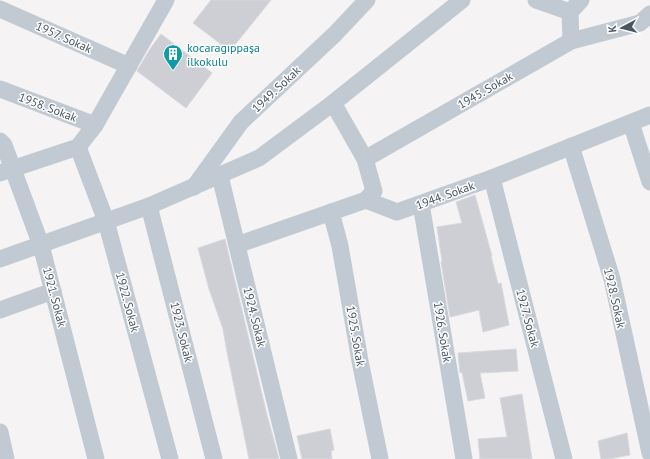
<svg xmlns="http://www.w3.org/2000/svg" width="650" height="459" font-family="'PT Sans',sans-serif">
<rect width="100%" height="100%" fill="#f5f3f3"/>
<g fill="#cdcfd5" stroke="#d7d9de">
<path d="M211,0H271L230,51L193,23Z"/>
<path d="M161,34L212,73L186,108L137,71L150,49Z"/>
<path d="M475,195L492,256H491L498,284L501,283L509,325L483,332L479,310L450,317L441,262L442,261L437,227L462,223L456,202Z"/>
<path d="M225,239L267,415L279,459H249L227,352L223,329L209,289L198,248Z"/>
<path d="M516,349L518,371L480,373L485,398L468,401L462,372L460,373L458,353Z"/>
<path d="M522,394L532,459H480L478,439L507,437L500,398Z"/>
<path d="M330,429L334,450L331,451L332,459H302L297,436Z"/>
<path d="M627,433L630,455L609,459H601L598,441Z"/>
</g>
<g fill="none" stroke-linecap="round" stroke-linejoin="round">
<g stroke="#c1cad2" stroke-width="17">
<path d="M536,0L570,12"/>
<path d="M0,9L129,66"/>
<path d="M571,41L570,12L581,0"/>
<path d="M0,89L95,125"/>
<path d="M333,103L365,159"/>
<path d="M631,123L650,182"/>
<path d="M0,141L4,145L41,245L96,459"/>
<path d="M571,146L612,279L650,453"/>
<path d="M78,147L106,221L170,459"/>
<path d="M0,173L78,147L95,125L166,0"/>
<path d="M220,176L289,459"/>
<path d="M492,178L564,459"/>
<path d="M194,187L241,122L335,34L367,0"/>
<path d="M366,200L374,191L365,159L571,41L640,23L650,14"/>
<path d="M421,204L464,459"/>
<path d="M149,206L214,459"/>
<path d="M331,212L340,246L360,361L380,459"/>
<path d="M237,245L366,200L397,212L492,178L650,115"/>
<path d="M0,259L149,206L259,158L333,103L462,0"/>
<path d="M0,310L53,291"/>
<path d="M0,432L6,459"/>
</g>
</g>
<defs>
<symbol id="building-pin" viewBox="-11 -11 22 30"><path d="M0 17L-7.5 6A9.5 9.5 0 1 1 7.5 6Z" fill="#0f9aa8" stroke="#fff"/><path d="M-4-6H4V6H1V3H-1V6H-4ZM-2.5-4.3h1.7v1.8h-1.7ZM.8-4.3h1.7v1.8H.8ZM-2.5-1h1.7V.8h-1.7ZM.8-1h1.7V.8H.8Z" fill="#fff"/></symbol>
</defs>
<g fill-rule="evenodd">
<use href="#building-pin" x="162" y="43" width="22" height="30"/>
</g>
<g text-anchor="middle" dominant-baseline="central" stroke-width="3" stroke-linejoin="round" paint-order="stroke">
<g font-size="12" fill="#4a5661" stroke="#fff">
<text transform="translate(64 37) rotate(24)">1957. Sokak</text>
<text transform="translate(276 89) rotate(-43)">1949. Sokak</text>
<text transform="translate(485 90) rotate(-30)">1945. Sokak</text>
<text transform="translate(48 107) rotate(21)">1958. Sokak</text>
<text transform="translate(445 195) rotate(-20)">1944. Sokak</text>
<text transform="translate(55 297) rotate(75)">1921. Sokak</text>
<text transform="translate(615 298) rotate(77)">1928. Sokak</text>
<text transform="translate(128 302) rotate(75)">1922. Sokak</text>
<text transform="translate(255 317) rotate(76)">1924. Sokak</text>
<text transform="translate(528 318) rotate(75)">1927. Sokak</text>
<text transform="translate(182 332) rotate(76)">1923. Sokak</text>
<text transform="translate(443 332) rotate(81)">1926. Sokak</text>
<text transform="translate(356 336) rotate(80)">1925. Sokak</text>
</g>
<g font-size="12" fill="#0d838f" stroke="#fff" text-anchor="start">
<text x="187" y="47">kocaragıppaşa<tspan x="187" dy="14">ilkokulu</tspan></text>
</g>
</g>
<g transform="translate(622 28) rotate(263)" stroke="#ffffff" stroke-width="3" paint-order="stroke">
<path d="M0-3L7 15L0 10L-7 15Z" fill="#4a5661"/>
<text y="-6" font-size="11" font-weight="bold" text-anchor="middle" fill="#4a5661">K</text>
</g>
</svg>
